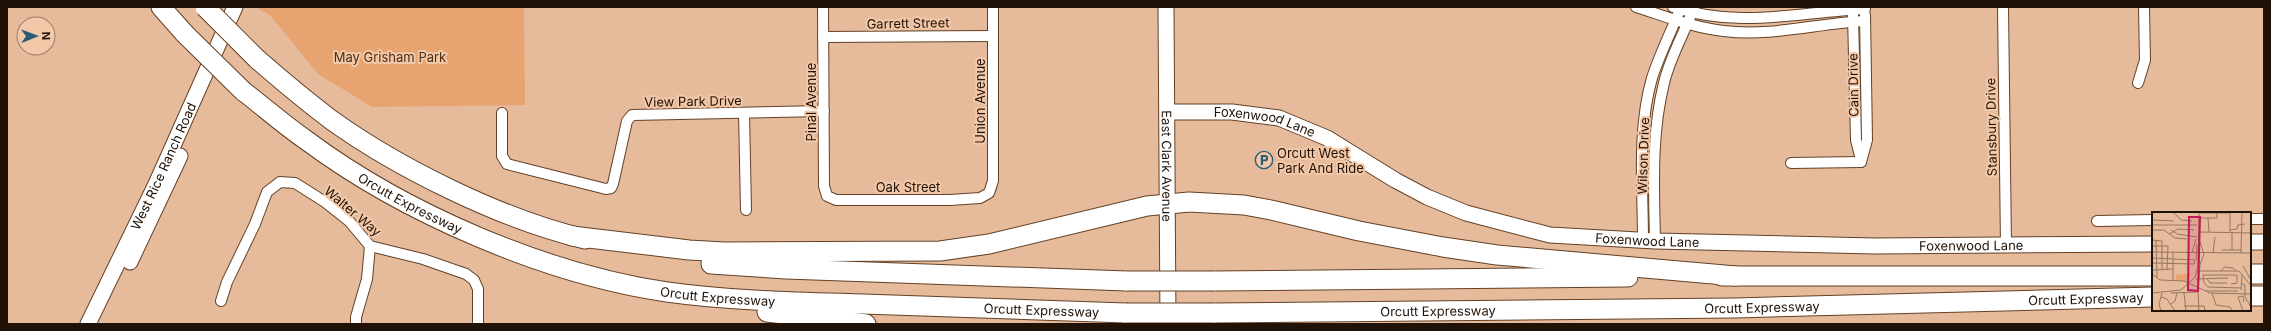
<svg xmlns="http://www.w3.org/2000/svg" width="2271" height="331" font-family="Inter,sans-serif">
<rect width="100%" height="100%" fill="#e5bb9c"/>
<path fill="#e8a470" d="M255,7H524L525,105L372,107L318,74L270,15Z"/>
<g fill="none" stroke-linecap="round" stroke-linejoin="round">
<defs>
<g id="street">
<path d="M823,7L824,186L827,196L836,200H950L980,198L989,193L993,181V7"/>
<path d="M1636,7C1665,16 1694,28 1724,31C1771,37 1819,23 1865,21"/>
<path d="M1673,7C1740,29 1797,12 1865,9"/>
<path d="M2003,7L2006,246"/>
<path d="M1853,15L1856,140L1861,160"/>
<path d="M823,37L993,36"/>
<path d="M2138,83L2145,60L2144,7"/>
<path d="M502,113V156L507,164L606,189L611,188L613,184L627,121L632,115L824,111"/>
<path d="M744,113L746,210"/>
<path d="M1861,162L1867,140L1865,15"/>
<path d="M1791,163L1861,162"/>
<path d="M2250,219H2264"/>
<path d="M2097,221L2153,220"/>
<path d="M1643,241C1643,187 1637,130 1652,78C1660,53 1672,30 1681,7"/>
<path d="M1655,241C1654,189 1651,135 1664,83C1670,57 1685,32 1694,7"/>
<path d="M221,301L227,282L255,224L267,192L280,182L295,183L325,202L349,221L370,246L423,259L466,274L474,280L478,289V324"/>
<path d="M356,324V317L367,279L370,246"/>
</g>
<g id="secondary">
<path id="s1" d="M1166,7L1168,324"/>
<path id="s2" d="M1168,112H1232L1279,118L1327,138L1395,180L1427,197L1466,213L1550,235L1655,241L1875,246L2153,244"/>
<path d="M2250,242H2264"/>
<path d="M130,262L180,156"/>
<path id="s3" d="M88,324L156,184L235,7"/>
</g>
<g id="highway">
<path d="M161,7L185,34"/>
<path d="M257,59C281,80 305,100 330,119C398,168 503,220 585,239"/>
<path id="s4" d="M243,91C264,107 284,125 306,140C404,213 545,274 667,292C732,301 798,302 863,304C951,307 1039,310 1126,313"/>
<path d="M572,236L689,250L724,252L940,251L989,244L1147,206L1189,202L1244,205L1271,210L1359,231L1443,247L1497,255L1736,276"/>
<path d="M711,264L786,269L1127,281"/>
<path d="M2250,274H2264"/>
<path d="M1722,276H2153"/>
<path d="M1213,281L1628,277"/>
<path d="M2250,296H2264"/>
<path d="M767,312L866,324"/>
<path id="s5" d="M1213,313L1735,308L2153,297"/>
</g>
</defs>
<use href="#street" stroke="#644125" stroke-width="12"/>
<use href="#secondary" stroke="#644125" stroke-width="17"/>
<use href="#highway" stroke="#644125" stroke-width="21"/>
<use href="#street" stroke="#fff" stroke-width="10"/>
<use href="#secondary" stroke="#fff" stroke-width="15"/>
<use href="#highway" stroke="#fff" stroke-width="19"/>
<defs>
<g id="highway-bridge">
<path d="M205,7L257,59"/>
<path d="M185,34L243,91"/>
<path d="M1127,281H1213"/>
<path d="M1126,313H1213"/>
</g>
</defs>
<use href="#highway-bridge" stroke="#644125" stroke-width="21" stroke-linecap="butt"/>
<use href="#highway-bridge" stroke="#fff" stroke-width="19"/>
</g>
<defs>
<symbol id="parking-ring" viewBox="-11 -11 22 22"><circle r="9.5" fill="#f2c8a8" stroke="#2a5b79" stroke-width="1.5"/><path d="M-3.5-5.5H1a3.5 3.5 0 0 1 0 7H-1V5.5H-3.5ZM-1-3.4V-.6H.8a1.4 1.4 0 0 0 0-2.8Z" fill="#2a5b79"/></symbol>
</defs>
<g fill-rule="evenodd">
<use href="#parking-ring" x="1254" y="150" width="20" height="20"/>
</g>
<g text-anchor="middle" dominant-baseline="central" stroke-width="4" stroke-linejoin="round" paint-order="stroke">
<g font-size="13" fill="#211207" stroke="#f2c8a8">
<text transform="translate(908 23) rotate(-1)">Garrett Street</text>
<text transform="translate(1853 85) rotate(-91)">Cain Drive</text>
<text transform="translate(693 101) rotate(-1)">View Park Drive</text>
<text transform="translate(980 101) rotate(-90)">Union Avenue</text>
<text transform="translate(811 102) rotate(-90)">Pinal Avenue</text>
<text stroke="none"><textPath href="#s2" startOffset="98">Foxenwood Lane</textPath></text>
<text transform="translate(1991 127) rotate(-91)">Stansbury Drive</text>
<text transform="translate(1643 156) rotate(-88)">Wilson Drive</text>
<text stroke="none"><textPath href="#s1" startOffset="159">East Clark Avenue</textPath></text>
<text stroke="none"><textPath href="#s3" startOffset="175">West Rice Ranch Road</textPath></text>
<text x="908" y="187">Oak Street</text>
<text stroke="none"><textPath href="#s4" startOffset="202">Orcutt Expressway</textPath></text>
<text transform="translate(353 211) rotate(40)">Walter Way</text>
<text stroke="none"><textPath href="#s2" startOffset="506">Foxenwood Lane</textPath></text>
<text stroke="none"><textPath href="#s2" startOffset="830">Foxenwood Lane</textPath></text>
<text stroke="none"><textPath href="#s4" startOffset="526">Orcutt Expressway</textPath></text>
<text stroke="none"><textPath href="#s5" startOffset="873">Orcutt Expressway</textPath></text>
<text stroke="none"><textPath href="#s5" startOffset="549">Orcutt Expressway</textPath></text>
<text stroke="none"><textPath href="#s4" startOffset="850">Orcutt Expressway</textPath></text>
<text stroke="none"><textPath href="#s5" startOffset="225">Orcutt Expressway</textPath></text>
</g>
<g font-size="13" fill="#4e2e14" stroke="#f2c8a8">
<text x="390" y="57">May Grisham Park</text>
</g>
<g font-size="13" fill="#211207" stroke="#f2c8a8" text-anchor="start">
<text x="1277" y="153">Orcutt West<tspan x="1277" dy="15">Park And Ride</tspan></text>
</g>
</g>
<g transform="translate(2152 212)">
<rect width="99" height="99" fill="#e5bb9c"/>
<path d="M39,61L36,70L24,68V63Z" fill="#e8a470"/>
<path fill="none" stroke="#977760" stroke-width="1" d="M21,0L29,8L40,9M48,1H78M48,6H65V1M56,6L57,20M1,8L22,9M1,13H45M0,18H12L23,26L35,27M19,18L25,22L45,25M78,18L85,17L86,13L93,12M48,20L99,21M78,20V1M17,22L26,17L42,18M0,28L10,29V57M4,28L5,65M0,34H16L15,57M70,38H89M80,38V20M0,40L99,41M40,41L44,27M61,41L63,25M89,41L90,0M0,46L43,48L42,52L0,51M44,48L45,32M91,54L99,68M1,58L21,57M47,59H87L99,74M69,59L72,55L81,56L84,59M0,62L8,68L32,69L58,81L99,82M44,67L76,66M55,67L58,71H75M21,68V40M89,71L93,73V85L99,95M79,72L85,71V63H51L52,71L56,75L89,76M89,78L90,63M53,79H86M46,80L48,53L52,42L48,30M46,80L47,99M0,81L29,78L43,65L46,54L47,0M19,81L46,80M32,81L34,99M60,81L64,93L78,95L81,99M9,85L15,87L23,99M19,92L23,89L25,81M32,94H52L53,99M9,99L7,92L10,81M91,99L86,85L91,84L92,90"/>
<path fill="#c2185b" fill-opacity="0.15" stroke="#c2185b" stroke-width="2" d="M37,5H48L46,79L36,78Z"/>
<rect width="99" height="99" fill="none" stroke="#211207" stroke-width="2"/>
</g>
<rect width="2271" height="331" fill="none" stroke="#211207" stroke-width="16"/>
<g transform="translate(36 36) rotate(89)"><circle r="19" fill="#f2c8a8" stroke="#9e7f68"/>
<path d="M0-3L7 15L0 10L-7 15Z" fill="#2a5b79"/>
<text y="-6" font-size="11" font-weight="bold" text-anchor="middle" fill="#211207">N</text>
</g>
</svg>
